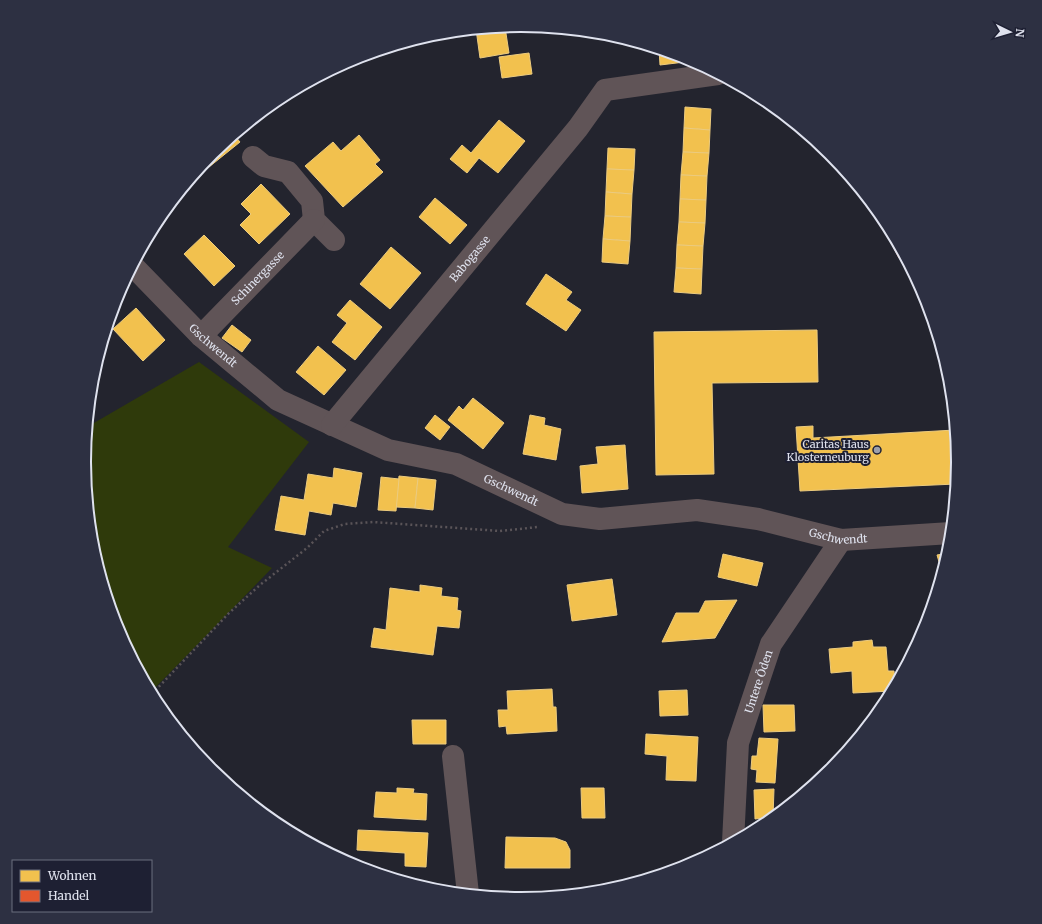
<svg xmlns="http://www.w3.org/2000/svg" width="1042" height="924" font-family="Merriweather,serif">
<rect width="100%" height="100%" fill="#23242e"/>
<path fill="#2f3a0b" d="M199,362L309,442L228,547L272,568L151,692L117,629L92,547L84,462L87,427Z"/>
<g fill="#f2c14e" stroke="#eccb7e">
<path d="M505,27L509,53L480,58L476,29Z"/>
<path d="M659,49L688,58L693,61L660,65Z"/>
<path d="M529,53L532,74L502,78L499,57Z"/>
<path d="M685,107L711,109L710,130L684,128Z"/>
<path d="M499,120L525,141L498,173L479,158L467,173L450,159L462,145L471,153Z"/>
<path d="M684,128L710,130L709,153L683,152Z"/>
<path d="M234,135L240,142L209,167L205,162L212,153Z"/>
<path d="M359,135L380,160L375,164L383,172L343,207L305,166L333,142L341,151Z"/>
<path d="M608,148L635,149L634,170L607,169Z"/>
<path d="M683,152L709,153L707,176L681,175Z"/>
<path d="M607,169L634,170L632,194L606,192Z"/>
<path d="M681,175L707,176L706,200L680,199Z"/>
<path d="M188,182L191,186L172,206L170,204Z"/>
<path d="M261,184L290,214L259,244L240,225L251,214L241,204Z"/>
<path d="M606,192L632,194L631,217L605,216Z"/>
<path d="M435,198L467,225L450,244L419,217Z"/>
<path d="M680,199L706,200L705,223L679,222Z"/>
<path d="M605,216L631,217L630,241L603,239Z"/>
<path d="M679,222L705,223L703,246L677,245Z"/>
<path d="M204,235L235,266L214,286L184,254Z"/>
<path d="M603,239L630,241L628,264L602,262Z"/>
<path d="M677,245L703,246L702,269L676,268Z"/>
<path d="M391,247L421,273L390,309L360,284Z"/>
<path d="M676,268L702,269L701,294L674,292Z"/>
<path d="M546,274L572,292L566,300L581,310L566,331L526,304Z"/>
<path d="M350,300L382,327L355,360L332,342L347,323L337,315Z"/>
<path d="M136,308L165,340L143,361L113,329Z"/>
<path d="M232,325L251,340L242,352L222,338Z"/>
<path d="M817,330L818,382L712,383L714,474L656,475L654,332Z"/>
<path d="M318,346L346,370L324,395L296,372Z"/>
<path d="M473,398L504,423L483,449L448,420L459,406L463,410Z"/>
<path d="M435,415L450,427L440,440L425,428Z"/>
<path d="M530,415L545,418L544,425L561,429L556,460L523,454Z"/>
<path d="M813,426V438L955,430L958,462L956,484L800,491L796,427Z"/>
<path d="M625,445L628,489L582,493L580,466L598,464L596,447Z"/>
<path d="M334,468L362,473L356,507L333,503L331,515L309,511L305,535L275,530L281,496L304,500L308,474L333,478Z"/>
<path d="M399,476L418,478L415,508L396,507Z"/>
<path d="M381,477L399,479L396,511L378,510Z"/>
<path d="M418,478L436,480L433,510L415,508Z"/>
<path d="M948,553L942,572L937,555Z"/>
<path d="M723,554L763,563L757,586L718,577Z"/>
<path d="M612,579L617,615L572,621L567,585Z"/>
<path d="M420,585L442,588L441,596L458,598L457,610L461,611L459,628L437,626L433,655L371,647L374,628L386,630L390,588L420,592Z"/>
<path d="M737,600L715,638L662,642L676,613H699L705,601Z"/>
<path d="M872,640L873,647H886L888,671H894L895,685L892,691L853,693L852,671L831,673L829,649L853,647V642Z"/>
<path d="M552,689L553,707H556L557,731L507,734L506,726L499,727L498,710H508L507,691Z"/>
<path d="M687,690L688,715L660,716L659,691Z"/>
<path d="M763,705H794L795,731L764,732Z"/>
<path d="M412,720H446V744H413Z"/>
<path d="M646,734L698,737L696,781L666,780L667,756L645,754Z"/>
<path d="M759,738L778,739L775,783L756,782L757,770L751,769L752,756H757Z"/>
<path d="M397,788L414,789L413,793L427,794L426,820L374,817L376,792L397,793Z"/>
<path d="M581,788H604L605,818H582Z"/>
<path d="M774,789L773,817L755,819L754,790Z"/>
<path d="M358,830L428,833L426,867L405,866V853L357,850Z"/>
<path d="M506,837L555,838L566,842L570,850V868H505Z"/>
</g>
<path fill="#e4572e" stroke="#e28168" d="M869,200L884,219L904,256L899,258Z"/>
<g fill="none" stroke-linecap="round" stroke-linejoin="round">
<path stroke="#5a5458" stroke-width="2.5" stroke-dasharray="2 3" stroke-linecap="butt" d="M152,694L229,613L260,585L307,548L324,531L345,524L373,522L500,531L538,527"/>
<g stroke="#605457" stroke-width="22">
<path d="M253,157L264,166L288,172L312,201L314,220L334,240"/>
<path id="s1" d="M133,266L201,336L278,400L388,450L456,464L562,514L600,519L697,510L758,519L841,540L951,533"/>
<path id="s2" d="M201,336L314,220"/>
<path id="s3" d="M332,425L578,128L605,90L718,74"/>
<path d="M453,756L468,894"/>
<path id="s4" d="M733,842L738,743L771,644L841,540"/>
</g>
</g>
<circle fill="#9da0ab" stroke="#1e2033" stroke-width="1.5" cx="877" cy="450" r="4"/>
<g text-anchor="middle" dominant-baseline="central" stroke-width="4" stroke-linejoin="round" paint-order="stroke">
<g font-size="11" fill="#dfe2ee" stroke="#1e2033">
<text stroke="none"><textPath href="#s3" startOffset="216">Babogasse</textPath></text>
<text stroke="none"><textPath href="#s2" startOffset="81">Schinergasse</textPath></text>
<text stroke="none"><textPath href="#s1" startOffset="113">Gschwendt</textPath></text>
<text stroke="none"><textPath href="#s1" startOffset="449">Gschwendt</textPath></text>
<text stroke="none"><textPath href="#s1" startOffset="785">Gschwendt</textPath></text>
<text stroke="none"><textPath href="#s4" startOffset="164">Untere Öden</textPath></text>
</g>
<g font-size="11" fill="#dfe2ee" stroke="#1e2033" text-anchor="end">
<text x="869" y="444">Caritas Haus<tspan x="869" dy="13">Klosterneuburg</tspan></text>
</g>
</g>
<path d="M0 0H1042V924H0ZM91 462a430 430 0 1 1 860 0a430 430 0 1 1-860 0Z" fill="#2d3042" fill-rule="evenodd"/>
<path fill="none" stroke="#dfe2ee" stroke-width="2" d="M91 462a430 430 0 1 1 860 0a430 430 0 1 1-860 0Z"/>
<rect x="12" y="860" width="140" height="52" fill="#1e2033" stroke="#6b6e7e"/>
<rect x="20" y="870" width="20" height="12" fill="#f2c14e" stroke="#6b6e7e"/>
<text x="48" y="880" font-size="12" fill="#dfe2ee">Wohnen</text>
<rect x="20" y="890" width="20" height="12" fill="#e4572e" stroke="#6b6e7e"/>
<text x="48" y="900" font-size="12" fill="#dfe2ee">Handel</text>
<g transform="translate(1010 32) rotate(95)" stroke="#1e2033" stroke-width="3" paint-order="stroke">
<path d="M0-3L7 15L0 10L-7 15Z" fill="#dfe2ee"/>
<text y="-6" font-size="11" font-weight="bold" text-anchor="middle" fill="#dfe2ee">N</text>
</g>
</svg>
